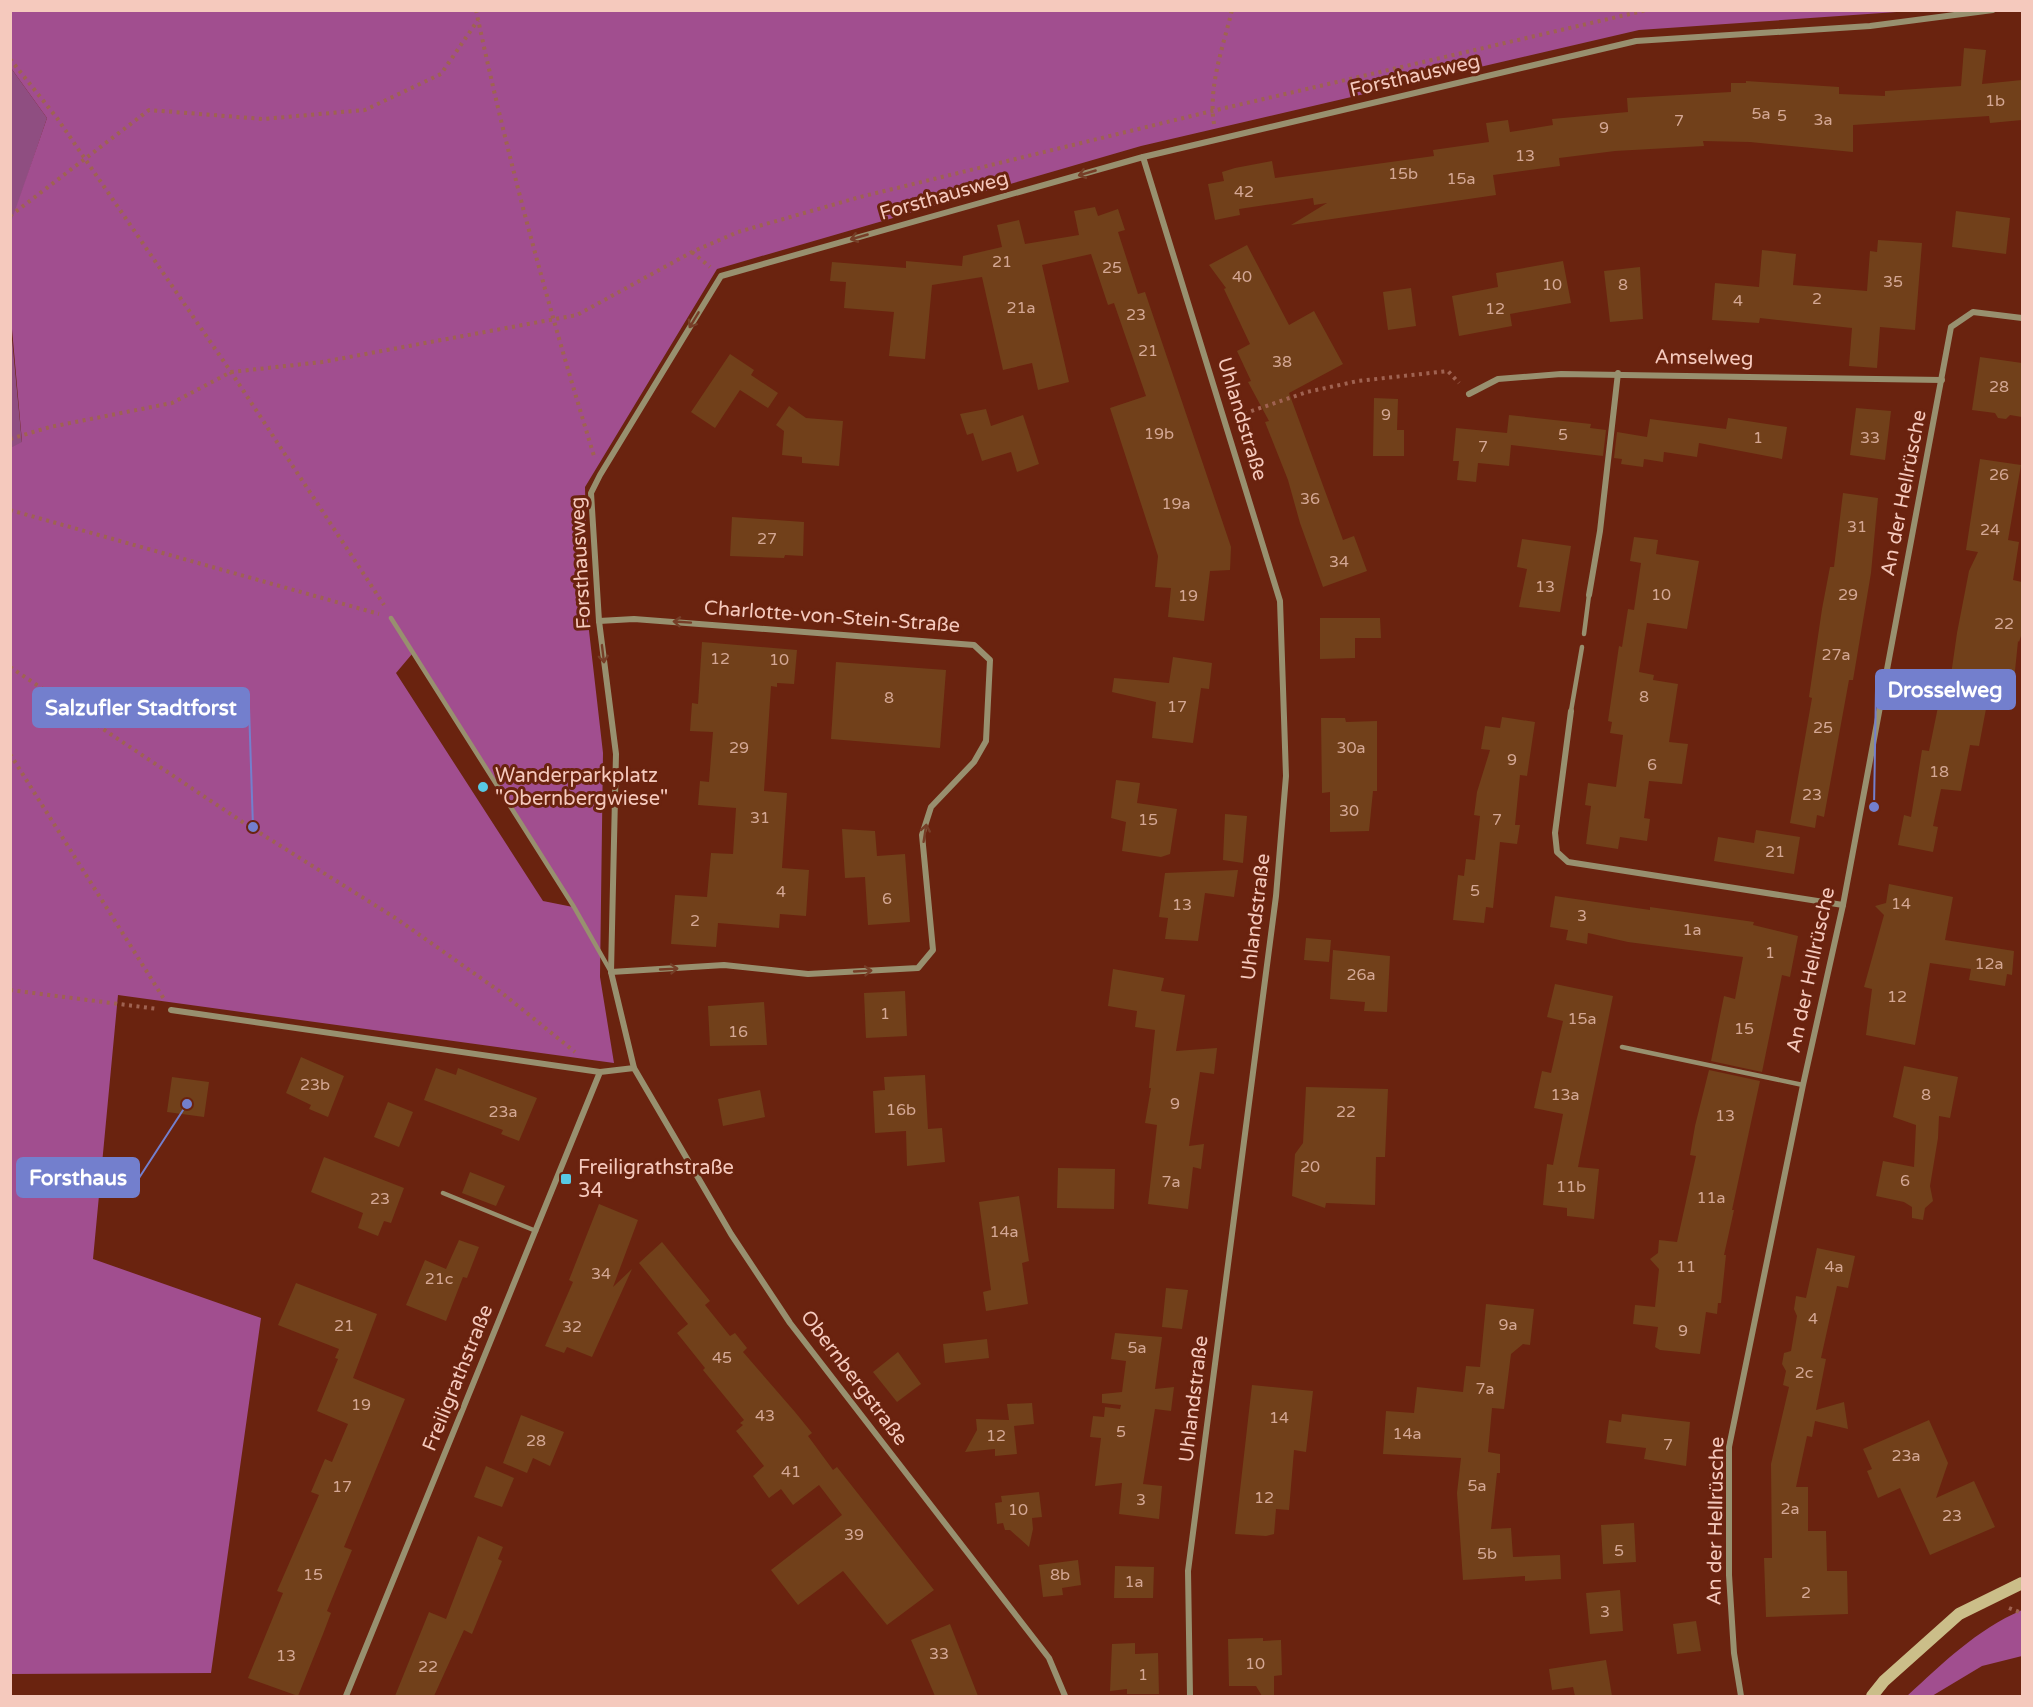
<svg xmlns="http://www.w3.org/2000/svg" width="2033" height="1707" font-family="'Varela Round',sans-serif">
<rect width="100%" height="100%" fill="#6a230f"/>
<g fill="#8f4e81">
<path d="M11,68L47,118L11,225Z"/>
<path d="M10,318L22,443L11,448H10Z"/>
</g>
<g fill="#a14e8f" fill-rule="evenodd">
<path d="M10,11H1911L1639,30L1141,146L717,269L585,487L588,622L603,753L600,977L614,1063L118,995L93,1259L261,1318L211,1673L11,1674L10,448L22,442L11,318L10,225L47,118L11,68ZM412,654L573,907L543,901L396,673Z"/>
<path d="M2022,1610V1656L1982,1666L1932,1696H1907C1943,1663 1976,1630 2022,1610Z"/>
</g>
<g fill="#71401a">
<path d="M1964,48L1986,50L1982,84L2022,80V120L1990,123L1989,116L1853,125V152L1750,142L1703,141L1704,146L1615,151L1559,158L1560,166L1493,175L1496,195L1291,225L1327,203L1314,205L1313,198L1239,209L1240,215L1215,220L1208,184L1224,181L1222,172L1235,168L1272,161L1275,178L1434,156L1433,150L1489,142L1486,123L1508,120L1510,132L1553,125L1552,119L1628,112L1627,98L1731,92V83H1746V81L1839,87V94L1885,96V91L1961,86Z"/>
<path d="M1095,207L1098,216L1118,209L1125,230L1118,232L1138,294L1145,292L1231,547L1230,570L1210,571L1204,621L1168,617L1171,588L1155,587L1158,556L1110,408L1146,396L1114,303L1108,305L1091,254L1042,265L1069,382L1038,390L1032,363L1003,370L982,277L932,285L925,359L889,356L894,312L844,308L846,282L830,281L832,262L906,268V261L962,266L963,256L1002,247L997,225L1019,220L1025,244L1079,235L1074,211Z"/>
<path d="M1956,211L2010,218L2006,254L1952,247Z"/>
<path d="M1878,240L1922,243L1915,330L1880,327L1877,368L1849,366L1852,328L1760,318L1759,323L1712,320L1715,283L1759,287L1762,250L1796,254L1793,285L1867,291L1870,251L1877,252Z"/>
<path d="M1247,245L1289,325L1314,311L1343,364L1289,393L1343,540L1354,536L1367,571L1323,587L1300,523L1288,480L1265,422L1269,421L1248,382L1251,381L1237,351L1250,344L1224,289L1226,288L1209,265Z"/>
<path d="M1563,261L1571,303L1510,314L1512,326L1459,336L1452,296L1498,287L1496,273Z"/>
<path d="M1640,267L1643,319L1610,322L1604,271Z"/>
<path d="M1411,288L1416,326L1388,330L1383,292Z"/>
<path d="M730,354L754,370L751,375L778,393L768,408L740,390L715,428L691,412Z"/>
<path d="M1980,357L2022,363V417L2010,415L2006,419L1998,418L1995,413L1972,410Z"/>
<path d="M1374,398L1398,399L1397,430H1404V456H1373Z"/>
<path d="M789,406L806,418L843,421L839,466L802,463V457L782,455L784,431L776,425Z"/>
<path d="M1856,408L1891,411L1885,460L1850,455Z"/>
<path d="M986,409L991,426L1023,415L1039,464L1017,472L1011,452L982,461L973,433L967,435L960,414Z"/>
<path d="M1509,415L1591,424L1590,428L1606,430L1603,456L1511,445L1509,466L1478,463L1476,482L1457,480L1459,461H1453L1456,428L1507,433Z"/>
<path d="M1728,418L1787,427L1782,459L1699,443L1697,457L1664,452L1663,462L1644,459L1643,467L1621,464L1622,459L1614,458L1617,432L1647,437L1650,419L1726,429Z"/>
<path d="M1980,459L2021,465L2008,540L2019,542L2013,580L2022,582V633L2019,642L2018,641L2014,681L1992,677L1979,746L1970,745L1961,791L1941,789L1933,826L1938,827L1933,852L1898,845L1904,815L1911,817L1922,750L1929,751L1939,702L1947,703L1957,633L1969,571L1978,552L1966,550Z"/>
<path d="M1843,493L1878,498L1871,573L1853,680H1849L1824,817L1817,815L1815,828L1790,823L1812,698L1809,697L1822,609L1830,567H1834Z"/>
<path d="M732,517L804,522L803,556L785,555L784,558L730,556Z"/>
<path d="M1634,537L1658,540L1656,554L1699,561L1687,629L1647,623L1639,672L1654,675L1653,680L1678,684L1669,742L1688,744L1682,784L1649,781L1644,818L1650,819L1647,841L1620,837L1618,849L1586,844L1591,806L1585,805L1588,783L1616,787L1623,735L1610,733L1612,722L1608,721L1619,646L1622,647L1628,609L1634,610L1641,563L1630,561Z"/>
<path d="M1522,539L1571,546L1560,612L1519,607L1527,569L1517,567Z"/>
<path d="M1320,618H1380L1381,638H1355V658L1320,659Z"/>
<path d="M702,642L797,650L794,684L777,683V687L771,686L764,791L787,793L782,868L809,870L806,916L780,914L779,928L718,923L716,947L671,944L675,895L707,897L711,853L733,854L736,808L698,805L700,781L709,782L713,732L690,731L692,703L698,704Z"/>
<path d="M1173,657L1212,663L1209,689L1201,688L1193,743L1152,738L1156,702L1112,692L1114,678L1169,683Z"/>
<path d="M836,662L946,670L940,748L831,739Z"/>
<path d="M1502,717L1535,722L1527,776L1520,775L1515,825H1520L1517,844L1500,842L1493,908L1486,907L1484,923L1453,920L1458,875L1464,876L1466,859L1475,860L1480,816L1474,815L1477,792L1490,750L1481,749L1485,726L1500,728Z"/>
<path d="M1321,718H1345L1346,722L1377,721V791H1373L1369,831L1330,832V792L1322,793Z"/>
<path d="M1116,780L1140,783L1137,803L1177,809L1170,854L1161,857L1122,851L1126,822L1111,818Z"/>
<path d="M1225,814L1247,816L1243,863L1223,860Z"/>
<path d="M842,829L875,831L877,856L905,854L910,922L868,925L865,877L845,878Z"/>
<path d="M1756,830L1800,837L1794,874L1714,861L1718,837L1754,843Z"/>
<path d="M1238,870L1234,897L1205,893L1198,941L1165,939L1168,918L1159,917L1165,873Z"/>
<path d="M1889,884L1953,897L1945,940L2014,951L2012,975L2007,974L2005,986L1969,980L1971,969L1930,963L1915,1045L1866,1035L1872,989L1864,987L1884,915L1875,906L1886,903Z"/>
<path d="M1555,896L1650,910V907L1754,922L1753,925L1798,936L1790,977L1782,975L1762,1072L1711,1061L1724,996L1735,999L1743,957L1628,942L1588,933L1587,944L1566,940L1568,930L1550,927Z"/>
<path d="M1306,938L1331,940L1329,962L1304,960Z"/>
<path d="M1333,950L1390,956L1387,1012L1364,1011L1365,1002L1330,999Z"/>
<path d="M1113,969L1164,978L1161,991L1185,995L1176,1051L1217,1048L1214,1074L1200,1072L1189,1146L1204,1144L1201,1169L1193,1167L1188,1209L1148,1204L1157,1125L1145,1123L1151,1088H1149L1155,1030L1135,1027L1137,1011L1108,1006Z"/>
<path d="M1555,984L1613,996L1578,1167L1599,1169L1594,1219L1567,1216V1208L1543,1205L1547,1164L1553,1165L1563,1114L1534,1108L1542,1071L1551,1073L1563,1021L1547,1017Z"/>
<path d="M905,991L907,1036L866,1038L864,993Z"/>
<path d="M764,1002L767,1045L710,1046L708,1006Z"/>
<path d="M301,1057L344,1076L328,1117L309,1109L311,1105L286,1093Z"/>
<path d="M1904,1066L1958,1077L1950,1118L1939,1116L1938,1138L1930,1186L1933,1201L1925,1208L1923,1220L1912,1218V1207L1904,1202L1876,1196L1883,1161L1914,1167L1916,1125L1893,1117Z"/>
<path d="M436,1068L456,1075L458,1068L537,1098L519,1141L501,1134L503,1130L424,1100Z"/>
<path d="M1709,1070L1760,1081L1732,1210H1734L1724,1255H1726L1721,1303H1718L1717,1314L1706,1312L1700,1354L1660,1350L1655,1347L1658,1327L1633,1324L1635,1305L1655,1307L1659,1269L1650,1259L1658,1253L1659,1240L1677,1242L1696,1156L1690,1155L1695,1126Z"/>
<path d="M925,1075L928,1129L942,1128L945,1162L907,1166L906,1131L875,1133L873,1091L885,1090L884,1077Z"/>
<path d="M172,1077L209,1082L204,1117L167,1112Z"/>
<path d="M1306,1087L1388,1089L1385,1157H1376L1375,1205L1326,1203L1325,1208L1292,1196L1295,1154L1303,1143Z"/>
<path d="M760,1090L765,1117L723,1126L718,1099Z"/>
<path d="M388,1102L413,1112L399,1147L374,1137Z"/>
<path d="M324,1157L404,1188L391,1223L384,1221L378,1236L358,1228L363,1213L311,1192Z"/>
<path d="M1058,1168L1115,1169L1114,1209L1057,1208Z"/>
<path d="M470,1172L505,1186L496,1206L462,1193Z"/>
<path d="M1019,1196L1029,1261L1022,1263L1028,1304L986,1311L983,1292L991,1290L979,1202Z"/>
<path d="M599,1204L638,1220L613,1287L632,1269L592,1357L567,1347L564,1353L545,1346L573,1282L569,1280Z"/>
<path d="M459,1240L479,1247L467,1278L463,1277L446,1321L406,1305L425,1260L446,1269Z"/>
<path d="M662,1242L710,1301L705,1305L730,1336L735,1333L747,1348L743,1352L795,1412L812,1433L808,1436L833,1470L837,1467L934,1590L887,1625L843,1571L798,1605L771,1570L842,1515L819,1485L793,1505L781,1489L769,1498L753,1476L764,1466L736,1431L743,1425L740,1423L744,1420L703,1370L705,1368L677,1333L688,1324L639,1263Z"/>
<path d="M1817,1248L1855,1256L1848,1288L1837,1286L1821,1358L1826,1359L1816,1410L1844,1402L1848,1429L1815,1421L1812,1437L1807,1436L1796,1487H1808V1531H1826L1827,1571H1847L1848,1614L1766,1617L1764,1558H1772L1771,1464L1789,1387L1783,1385L1786,1371L1782,1364L1784,1353L1791,1351L1797,1316L1794,1309L1796,1296L1806,1298Z"/>
<path d="M296,1283L377,1314L353,1378L405,1399L344,1547L352,1550L327,1611L331,1613L323,1634L298,1696L248,1678L283,1593L277,1591L319,1495L311,1492L325,1459L332,1462L348,1424L317,1411L338,1359L335,1358L339,1349L278,1325Z"/>
<path d="M1166,1288L1188,1290L1182,1329L1162,1327Z"/>
<path d="M1486,1304L1534,1309L1530,1345L1523,1344L1511,1354L1504,1409L1492,1408L1488,1452L1500,1454V1473H1497L1491,1529L1511,1528L1513,1557L1560,1555L1561,1579L1525,1581V1576L1463,1580L1457,1493L1461,1458L1383,1454L1386,1411L1414,1413L1417,1387L1463,1392L1466,1366L1480,1367Z"/>
<path d="M1115,1333L1162,1337L1155,1389L1174,1387L1171,1411L1155,1409L1143,1484L1162,1486L1159,1519L1119,1514L1122,1483L1095,1486L1101,1438L1090,1437L1093,1416L1104,1417L1105,1407L1120,1409L1121,1405L1102,1403V1394L1122,1392L1126,1361L1111,1359Z"/>
<path d="M987,1339L989,1358L945,1363L943,1344Z"/>
<path d="M898,1352L921,1384L897,1402L873,1372Z"/>
<path d="M1252,1385L1313,1391L1306,1452L1294,1450L1289,1510L1276,1509L1274,1534L1266,1536L1235,1534Z"/>
<path d="M1032,1403L1034,1424L1014,1426L1017,1454L995,1456V1449L965,1452L977,1430L976,1419L1009,1420L1007,1404Z"/>
<path d="M1622,1414L1690,1422L1686,1466L1644,1459L1646,1448L1606,1443L1609,1420L1621,1422Z"/>
<path d="M521,1415L564,1432L550,1466L533,1458L527,1473L503,1463Z"/>
<path d="M1929,1420L1948,1463L1936,1498L1974,1481L1995,1527L1930,1555L1900,1488L1878,1498L1867,1471L1872,1469L1863,1449Z"/>
<path d="M486,1466L514,1478L502,1507L474,1497Z"/>
<path d="M1039,1492L1042,1517L1032,1518L1033,1529L1029,1547L1010,1530H1005L1003,1523L997,1524L995,1503L1002,1502L1001,1496Z"/>
<path d="M1634,1523L1636,1562L1603,1564L1601,1525Z"/>
<path d="M478,1536L503,1547L498,1559L502,1561L472,1634L464,1630L434,1696H395L429,1612L446,1619Z"/>
<path d="M1078,1560L1081,1585L1062,1588L1063,1595L1043,1597L1039,1565Z"/>
<path d="M1115,1566L1154,1567L1153,1598H1114Z"/>
<path d="M1620,1590L1623,1631L1590,1634L1586,1593Z"/>
<path d="M1696,1621L1701,1651L1677,1654L1673,1624Z"/>
<path d="M950,1624L978,1696H935L911,1640Z"/>
<path d="M1263,1638V1641L1281,1640L1282,1675L1274,1676V1696H1262L1256,1686H1229L1228,1639Z"/>
<path d="M1135,1643V1654L1158,1653L1159,1694H1127V1689L1110,1691L1112,1644Z"/>
<path d="M1606,1660L1612,1696H1575L1573,1687L1552,1690L1549,1669Z"/>
</g>
<g fill="none" stroke-linecap="round" stroke-linejoin="round">
<g stroke="#9f6251" stroke-width="4" stroke-dasharray="3 4.5" stroke-linecap="butt">
<path d="M476,10C508,161 549,309 594,456"/>
<path d="M10,59L57,118L231,372L384,605"/>
<path d="M1214,124C1208,87 1223,47 1232,10"/>
<path d="M10,216L149,110L263,119L365,110L441,74L478,20"/>
<path d="M692,252L710,267"/>
<path d="M1237,416L1307,392L1358,381L1448,371L1459,383"/>
<path d="M10,439L50,427L172,403L231,372L322,362L577,315L692,252L738,232L860,197L1212,111L1647,10"/>
<path d="M10,510L379,614"/>
<path d="M10,667L244,823L397,919L502,993L575,1052"/>
<path d="M10,754L164,999"/>
<path d="M10,990L158,1009"/>
<path d="M2009,1608L2022,1613"/>
</g>
<g stroke="#98906f" stroke-width="4.5">
<path d="M391,618L574,907L611,972"/>
<path d="M1584,634L1589,595"/>
<path d="M1571,711L1582,647"/>
<path d="M1622,1047L1803,1085"/>
<path d="M443,1193L536,1231"/>
</g>
<g stroke="#98906f" stroke-width="6">
<path d="M1143,157L1280,601L1286,776L1276,896L1188,1571L1190,1696"/>
<path d="M1469,394L1498,379L1561,374L1942,380"/>
<path d="M1589,595L1600,531L1618,373"/>
<path d="M599,621L634,619L974,645L990,660L986,741L974,762L931,807L922,835L933,950L918,968L808,974L724,965L611,972"/>
<path d="M1571,711L1555,833L1557,852L1568,862L1843,905"/>
<path d="M171,1010L600,1072"/>
<path d="M346,1696L600,1072L634,1068"/>
<path d="M1065,1696L1049,1658L790,1323L731,1234L634,1068L611,972L616,754L599,621L591,493L600,475L721,276L1143,157L1636,41L1870,26L1993,10"/>
<path d="M1741,1696L1734,1653L1729,1575V1447L1803,1085L1843,905L1951,327L1973,312L2022,318"/>
</g>
<path stroke="#cbbe89" stroke-width="12" d="M1872,1696L1884,1681L1959,1614L2022,1583"/>
</g>
<defs><path id="oneway-shaft" d="M-6 0H5M1.5-3L5.5 0L1.5 3" fill="none" stroke-width="1.6" stroke-linecap="round" stroke-linejoin="round" transform="scale(1.5)"/></defs>
<g stroke="#763e27">
<use href="#oneway-shaft" transform="translate(1087 173) rotate(164)"/>
<use href="#oneway-shaft" transform="translate(859 237) rotate(164)"/>
<use href="#oneway-shaft" transform="translate(694 320) rotate(121)"/>
<use href="#oneway-shaft" transform="translate(682 622) rotate(-176)"/>
<use href="#oneway-shaft" transform="translate(603 654) rotate(83)"/>
<use href="#oneway-shaft" transform="translate(925 833) rotate(-81)"/>
<use href="#oneway-shaft" transform="translate(669 969) rotate(-3)"/>
<use href="#oneway-shaft" transform="translate(863 971) rotate(-3)"/>
</g>
<g fill="#58c9e3" stroke="#6a230f" stroke-width="2">
<circle cx="483" cy="787" r="6"/>
<rect x="560" y="1173" width="12" height="12" rx="3"/>
</g>
<g text-anchor="middle" dominant-baseline="central" stroke-width="6" stroke-linejoin="round" paint-order="stroke">
<g font-size="16" fill="#d4a794">
<text x="1995" y="101">1b</text>
<text x="1761" y="114">5a</text>
<text x="1782" y="116">5</text>
<text x="1823" y="120">3a</text>
<text x="1679" y="121">7</text>
<text x="1604" y="128">9</text>
<text x="1525" y="156">13</text>
<text x="1403" y="174">15b</text>
<text x="1461" y="179">15a</text>
<text x="1244" y="192">42</text>
<text x="1002" y="262">21</text>
<text x="1112" y="268">25</text>
<text x="1242" y="277">40</text>
<text x="1893" y="282">35</text>
<text x="1552" y="285">10</text>
<text x="1623" y="285">8</text>
<text x="1817" y="299">2</text>
<text x="1738" y="301">4</text>
<text x="1021" y="308">21a</text>
<text x="1495" y="309">12</text>
<text x="1136" y="315">23</text>
<text x="1148" y="351">21</text>
<text x="1282" y="362">38</text>
<text x="1999" y="387">28</text>
<text x="1386" y="415">9</text>
<text x="1159" y="434">19b</text>
<text x="1563" y="435">5</text>
<text x="1758" y="438">1</text>
<text x="1870" y="438">33</text>
<text x="1483" y="447">7</text>
<text x="1999" y="475">26</text>
<text x="1310" y="499">36</text>
<text x="1176" y="504">19a</text>
<text x="1857" y="527">31</text>
<text x="1990" y="530">24</text>
<text x="767" y="539">27</text>
<text x="1339" y="562">34</text>
<text x="1545" y="587">13</text>
<text x="1661" y="595">10</text>
<text x="1848" y="595">29</text>
<text x="1188" y="596">19</text>
<text x="2004" y="624">22</text>
<text x="1836" y="655">27a</text>
<text x="720" y="659">12</text>
<text x="779" y="660">10</text>
<text x="1644" y="697">8</text>
<text x="889" y="698">8</text>
<text x="1177" y="707">17</text>
<text x="1823" y="728">25</text>
<text x="739" y="748">29</text>
<text x="1351" y="748">30a</text>
<text x="1512" y="760">9</text>
<text x="1652" y="765">6</text>
<text x="1939" y="772">18</text>
<text x="1812" y="795">23</text>
<text x="1349" y="811">30</text>
<text x="760" y="818">31</text>
<text x="1148" y="820">15</text>
<text x="1497" y="820">7</text>
<text x="1775" y="852">21</text>
<text x="1475" y="891">5</text>
<text x="781" y="892">4</text>
<text x="887" y="899">6</text>
<text x="1901" y="904">14</text>
<text x="1182" y="905">13</text>
<text x="1582" y="916">3</text>
<text x="695" y="921">2</text>
<text x="1692" y="930">1a</text>
<text x="1770" y="953">1</text>
<text x="1989" y="964">12a</text>
<text x="1361" y="975">26a</text>
<text x="1897" y="997">12</text>
<text x="885" y="1014">1</text>
<text x="1582" y="1019">15a</text>
<text x="1744" y="1029">15</text>
<text x="738" y="1032">16</text>
<text x="315" y="1085">23b</text>
<text x="1565" y="1095">13a</text>
<text x="1926" y="1095">8</text>
<text x="1175" y="1104">9</text>
<text x="901" y="1110">16b</text>
<text x="503" y="1112">23a</text>
<text x="1346" y="1112">22</text>
<text x="1725" y="1116">13</text>
<text x="1310" y="1167">20</text>
<text x="1905" y="1181">6</text>
<text x="1171" y="1182">7a</text>
<text x="1571" y="1187">11b</text>
<text x="1711" y="1198">11a</text>
<text x="380" y="1199">23</text>
<text x="1004" y="1232">14a</text>
<text x="1686" y="1267">11</text>
<text x="1834" y="1267">4a</text>
<text x="601" y="1274">34</text>
<text x="439" y="1279">21c</text>
<text x="1813" y="1319">4</text>
<text x="1508" y="1325">9a</text>
<text x="344" y="1326">21</text>
<text x="572" y="1327">32</text>
<text x="1683" y="1331">9</text>
<text x="1137" y="1348">5a</text>
<text x="722" y="1358">45</text>
<text x="1804" y="1373">2c</text>
<text x="1485" y="1389">7a</text>
<text x="361" y="1405">19</text>
<text x="765" y="1416">43</text>
<text x="1279" y="1418">14</text>
<text x="1121" y="1432">5</text>
<text x="1407" y="1434">14a</text>
<text x="996" y="1436">12</text>
<text x="536" y="1441">28</text>
<text x="1668" y="1445">7</text>
<text x="1906" y="1456">23a</text>
<text x="791" y="1472">41</text>
<text x="1477" y="1486">5a</text>
<text x="342" y="1487">17</text>
<text x="1264" y="1498">12</text>
<text x="1141" y="1500">3</text>
<text x="1790" y="1509">2a</text>
<text x="1018" y="1510">10</text>
<text x="1952" y="1516">23</text>
<text x="854" y="1535">39</text>
<text x="1619" y="1551">5</text>
<text x="1487" y="1554">5b</text>
<text x="313" y="1575">15</text>
<text x="1060" y="1575">8b</text>
<text x="1134" y="1582">1a</text>
<text x="1806" y="1593">2</text>
<text x="1605" y="1612">3</text>
<text x="939" y="1654">33</text>
<text x="286" y="1656">13</text>
<text x="1255" y="1664">10</text>
<text x="428" y="1667">22</text>
<text x="1143" y="1675">1</text>
</g>
<g font-size="20" fill="#f5c9bd" stroke="#6a230f">
<text transform="translate(1415 76) rotate(-13)">Forsthausweg</text>
<text transform="translate(944 196) rotate(-16)">Forsthausweg</text>
<text transform="translate(1704 358) rotate(1)">Amselweg</text>
<text transform="translate(1242 419) rotate(73)">Uhlandstraße</text>
<text transform="translate(1904 493) rotate(-79)">An der Hellrüsche</text>
<text transform="translate(581 563) rotate(-93)">Forsthausweg</text>
<text transform="translate(832 617) rotate(4)">Charlotte-von-Stein-Straße</text>
<text transform="translate(1256 917) rotate(-83)">Uhlandstraße</text>
<text transform="translate(1811 970) rotate(-78)">An der Hellrüsche</text>
<text transform="translate(458 1378) rotate(-68)">Freiligrathstraße</text>
<text transform="translate(854 1378) rotate(53)">Obernbergstraße</text>
<text transform="translate(1194 1399) rotate(-83)">Uhlandstraße</text>
<text transform="translate(1716 1521) rotate(-89)">An der Hellrüsche</text>
</g>
<g font-size="20" fill="#f5c9bd" stroke="#6a230f" text-anchor="start">
<text x="495" y="776">Wanderparkplatz<tspan x="495" dy="23">"Obernbergwiese"</tspan></text>
<text x="578" y="1168">Freiligrathstraße<tspan x="578" dy="23">34</tspan></text>
</g>
</g>
<path fill="none" stroke="#737fcd" stroke-width="2" d="M1874 807L1876 689M253 827L249 707M187 1104L139 1178"/>
<g fill="#737fcd" stroke="#6a230f" stroke-width="2">
<circle cx="1874" cy="807" r="6"/>
<circle cx="253" cy="827" r="6"/>
<circle cx="187" cy="1104" r="6"/>
</g>
<g fill="#737fcd" stroke="#737fcd" stroke-width="2">
<rect x="1876" y="670" width="139" height="39" rx="6"/>
<rect x="33" y="688" width="216" height="39" rx="6"/>
<rect x="17" y="1158" width="122" height="39" rx="6"/>
</g>
<g font-size="21" text-anchor="middle" font-weight="bold" fill="#fff">
<text x="1945" y="697">Drosselweg</text>
<text x="141" y="715">Salzufler Stadtforst</text>
<text x="78" y="1185">Forsthaus</text>
</g>
<rect width="2033" height="1707" fill="none" stroke="#f5c9bd" stroke-width="24"/>
</svg>
